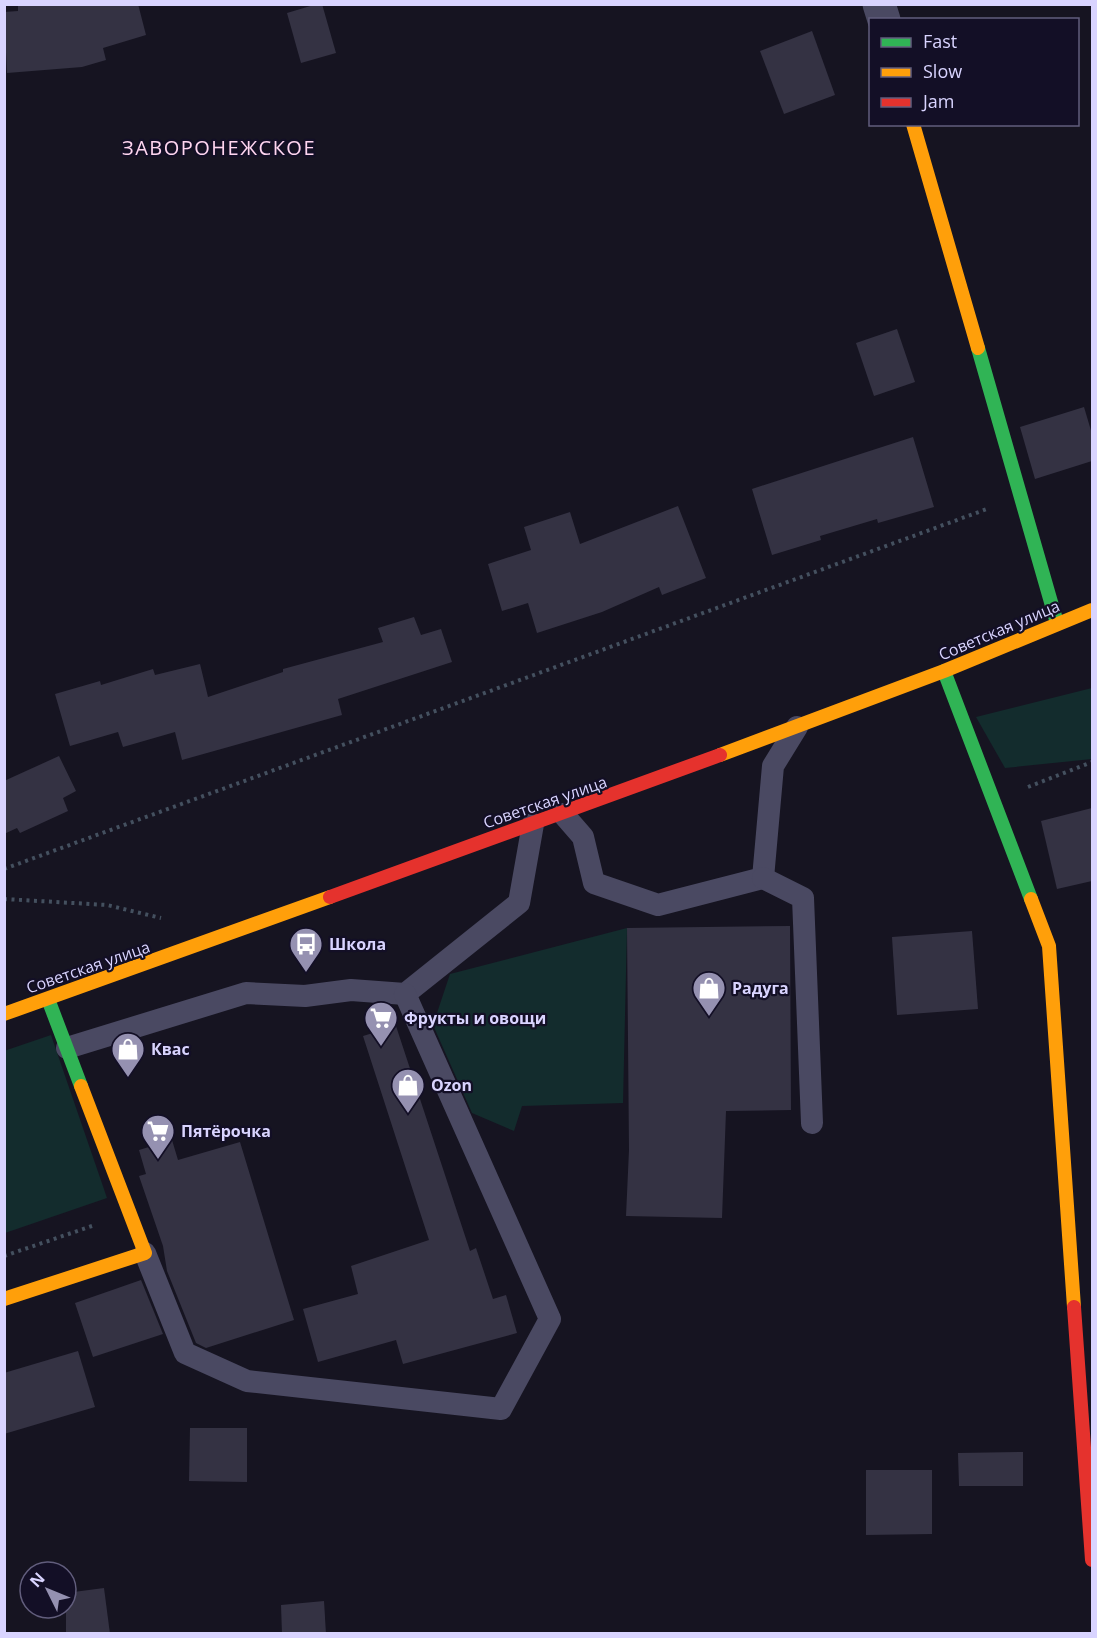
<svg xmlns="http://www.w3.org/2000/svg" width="1097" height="1638" font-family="'Open Sans',sans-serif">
<rect width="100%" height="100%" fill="#161421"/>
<g fill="#132c2d">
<path d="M1092,688V759L1005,768L976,717Z"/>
<path d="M627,928L623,1103L522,1106L514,1131L472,1113L433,1025L450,974Z"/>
<path d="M51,1035L107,1198L5,1233L4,1051Z"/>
</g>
<g fill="#343243">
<path d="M18,4H138L146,35L103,48L106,60L82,67L7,73L4,12L18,11Z"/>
<path d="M317,4H322L336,53L301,63L287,13Z"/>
<path d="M812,31L835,95L784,114L760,51Z"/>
<path d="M897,329L915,382L874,396L856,343Z"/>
<path d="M1084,407L1092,434V461L1035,479L1020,427Z"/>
<path d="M913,437L934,507L878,523L877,519L820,536L821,540L772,555L752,489Z"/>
<path d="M678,506L706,578L662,595L659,587L602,612L537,633L528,603L502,611L488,564L531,550L524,527L570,512L580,544Z"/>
<path d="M414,617L421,635L441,629L452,662L338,699L342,715L182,760L175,732L123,747L118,732L70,746L55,694L100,681L101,685L153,669L155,675L200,664L208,697L283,672V669L383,642L378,628Z"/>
<path d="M59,756L76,791L63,798L68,811L20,833L17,828L4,834V781Z"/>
<path d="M1092,808V881L1057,889L1041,821Z"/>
<path d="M790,926L791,1110L726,1111L722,1218L626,1216L629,1150L627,928Z"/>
<path d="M972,931L978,1009L897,1015L892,937Z"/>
<path d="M396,1026L470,1251L476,1248L493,1299L506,1295L517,1333L403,1364L396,1340L318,1362L303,1309L358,1294L351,1266L429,1240L363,1036Z"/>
<path d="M172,1140L178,1160L240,1142L294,1320L206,1348L196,1343L167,1271L163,1246L139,1176L146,1174L139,1150Z"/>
<path d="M141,1280L163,1334L93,1357L75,1303Z"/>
<path d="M78,1351L95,1407L4,1434V1373Z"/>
<path d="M190,1428H247V1482L189,1481Z"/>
<path d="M1023,1452V1486H959L958,1453Z"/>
<path d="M866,1470H932V1534L866,1535Z"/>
<path d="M104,1588L110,1634H66V1593Z"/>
<path d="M324,1601L326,1634H282L281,1605Z"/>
</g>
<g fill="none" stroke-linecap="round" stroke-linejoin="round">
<g stroke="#44505f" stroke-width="4" stroke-dasharray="3 4.5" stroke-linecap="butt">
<path d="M1028,787L1092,762"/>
<path d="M4,869L987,509"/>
<path d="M4,899L107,905L161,918"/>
<path d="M4,1256L95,1225"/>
</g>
<g stroke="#4a4962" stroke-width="22">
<path d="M563,814L583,837L594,883L658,905L763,878L773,766L797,727"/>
<path d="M763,878L803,898L812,1123"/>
<path d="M67,1048L246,993L305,996L351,990L405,994L519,903L533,824"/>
<path d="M145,1253L185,1353L247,1381L501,1409L550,1319L405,994"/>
</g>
<path stroke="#4a4962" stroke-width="33" d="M879,4L884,20"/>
<g stroke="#30b455" stroke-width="14">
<path d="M978,348L1057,623"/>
<path d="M944,671L1031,899"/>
<path d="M48,999L81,1086"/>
</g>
<g stroke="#ff9f0a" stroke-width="14">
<path d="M913,124L978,348"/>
<path d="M720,755L944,671L1092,610"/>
<path d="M1031,899L1049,946L1074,1307"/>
<path d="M4,1014L330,897"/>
<path d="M4,1299L145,1253L81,1086"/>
</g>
<g stroke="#e5322d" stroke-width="14">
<path d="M330,897L720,755"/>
<path d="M1074,1307L1092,1560"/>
</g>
</g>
<defs>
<symbol id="bus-pin" viewBox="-11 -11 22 30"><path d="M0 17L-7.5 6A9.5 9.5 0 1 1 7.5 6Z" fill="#9591b1" stroke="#130f26"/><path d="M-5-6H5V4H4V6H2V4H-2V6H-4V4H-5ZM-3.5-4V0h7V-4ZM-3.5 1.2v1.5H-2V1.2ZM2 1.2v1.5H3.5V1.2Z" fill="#fff"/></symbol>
<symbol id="shop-pin" viewBox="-11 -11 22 30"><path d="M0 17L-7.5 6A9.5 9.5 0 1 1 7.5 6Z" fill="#9591b1" stroke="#130f26"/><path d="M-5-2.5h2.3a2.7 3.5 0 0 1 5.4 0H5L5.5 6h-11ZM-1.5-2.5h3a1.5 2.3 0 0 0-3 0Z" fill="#fff"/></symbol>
<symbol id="supermarket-pin" viewBox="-11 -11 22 30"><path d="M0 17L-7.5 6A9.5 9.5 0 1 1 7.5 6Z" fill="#9591b1" stroke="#130f26"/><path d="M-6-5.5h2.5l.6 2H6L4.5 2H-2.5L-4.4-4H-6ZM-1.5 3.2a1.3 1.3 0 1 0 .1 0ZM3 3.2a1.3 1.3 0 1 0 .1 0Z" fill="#fff"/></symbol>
</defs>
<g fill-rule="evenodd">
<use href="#bus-pin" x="287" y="925" width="38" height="52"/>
<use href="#shop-pin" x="690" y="969" width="38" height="52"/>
<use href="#supermarket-pin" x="362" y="999" width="38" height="52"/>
<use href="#shop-pin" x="109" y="1030" width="38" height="52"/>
<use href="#shop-pin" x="389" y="1066" width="38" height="52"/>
<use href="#supermarket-pin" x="139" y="1112" width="38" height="52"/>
</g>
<g text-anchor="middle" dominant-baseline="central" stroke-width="4.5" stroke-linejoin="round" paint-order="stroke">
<g font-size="16" fill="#d9d4ff" stroke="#130f26">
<text transform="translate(999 630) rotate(-23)">Советская улица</text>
<text transform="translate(545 802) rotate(-19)">Советская улица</text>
<text transform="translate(88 967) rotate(-19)">Советская улица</text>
</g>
<g font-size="16" font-weight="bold" fill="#d9d4ff" stroke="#130f26" text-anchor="start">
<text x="329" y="944">Школа</text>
<text x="732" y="988">Радуга</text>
<text x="404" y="1018">Фрукты и овощи</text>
<text x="151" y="1049">Квас</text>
<text x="431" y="1085">Ozon</text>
<text x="181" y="1131">Пятёрочка</text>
</g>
<g font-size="20" letter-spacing="1.5" fill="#ffd6f0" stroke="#130f26">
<text x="219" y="147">ЗАВОРОНЕЖСКОЕ</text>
</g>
</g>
<rect width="1097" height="1638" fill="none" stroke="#d9d4ff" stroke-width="12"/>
<rect x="869" y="18" width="210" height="108" fill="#130f26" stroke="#625e7d" stroke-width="1.5"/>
<rect x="881" y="38" width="30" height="9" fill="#30b455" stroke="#625e7d" stroke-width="1.5"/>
<text x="923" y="48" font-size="18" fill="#d9d4ff">Fast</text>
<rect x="881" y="68" width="30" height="9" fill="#ff9f0a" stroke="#625e7d" stroke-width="1.5"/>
<text x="923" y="78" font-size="18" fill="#d9d4ff">Slow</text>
<rect x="881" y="98" width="30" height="9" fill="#e5322d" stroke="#625e7d" stroke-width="1.5"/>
<text x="923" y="108" font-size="18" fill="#d9d4ff">Jam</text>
<g transform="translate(48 1590) rotate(313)"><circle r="28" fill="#130f26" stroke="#625e7d" stroke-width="1.5"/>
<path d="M0-4.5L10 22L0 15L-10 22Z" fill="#9591b1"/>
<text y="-9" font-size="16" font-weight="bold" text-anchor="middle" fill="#d9d4ff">N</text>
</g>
</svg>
